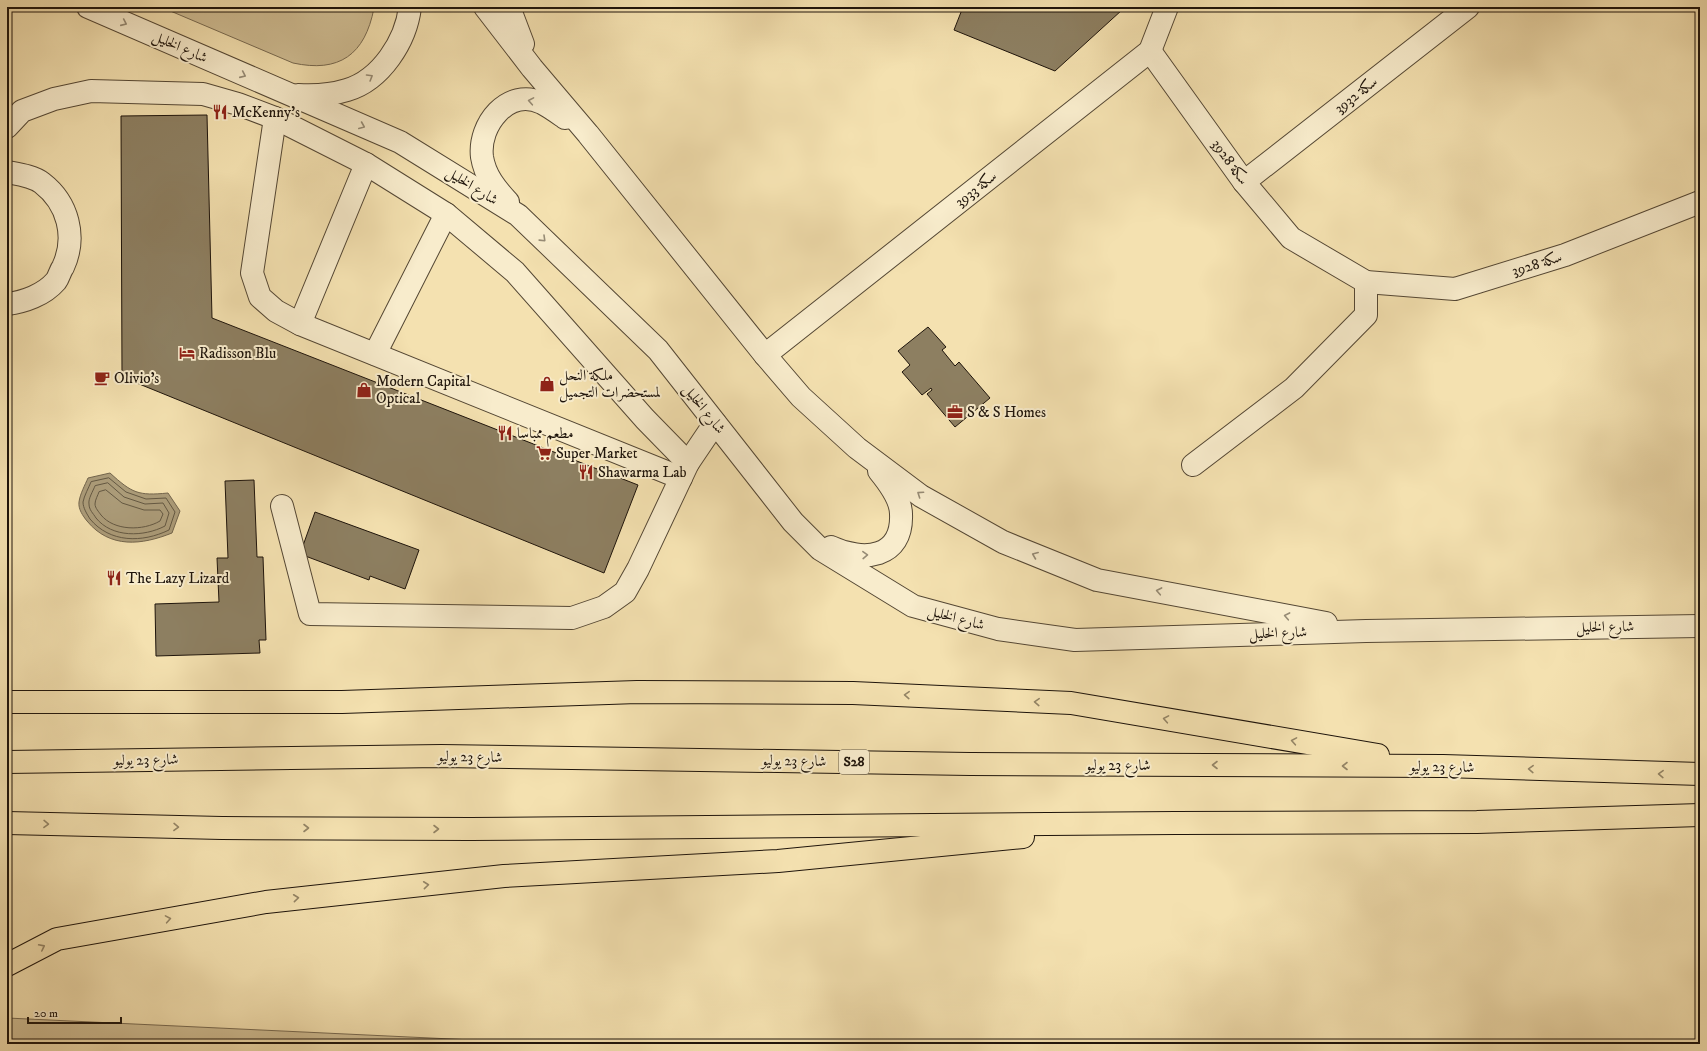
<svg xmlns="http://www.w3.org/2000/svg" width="1707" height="1051" font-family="'IM FELL DW Pica',Amiri,serif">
<rect width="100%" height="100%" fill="#f4e1b0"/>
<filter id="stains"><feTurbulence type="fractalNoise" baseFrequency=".005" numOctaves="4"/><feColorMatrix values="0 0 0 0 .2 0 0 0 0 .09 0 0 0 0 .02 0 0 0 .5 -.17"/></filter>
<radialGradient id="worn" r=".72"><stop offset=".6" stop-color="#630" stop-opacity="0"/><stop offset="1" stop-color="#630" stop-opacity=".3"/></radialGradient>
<g fill="#d0be94" stroke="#776950">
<path d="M161,7H374V8C365,55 339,73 293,63Z"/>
<path d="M7,1018L557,1044H7Z"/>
</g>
<path fill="#ab9b78" stroke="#73654c" d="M110,473C132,493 138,496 168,493L180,511L172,533C142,545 110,549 87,521C83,516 78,509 79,502C80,494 85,485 88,478Z"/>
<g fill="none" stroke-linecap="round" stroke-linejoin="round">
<g stroke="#645842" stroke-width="1">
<path d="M109,478L126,492L146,499L166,498L175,512L169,530C142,543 110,543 90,519C87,514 83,508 83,502C84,496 89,487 91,482Z"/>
<path d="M108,483L124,497L145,504L163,503L169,513L165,526C144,537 112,538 96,518C93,513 89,510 89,504C88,499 93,491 95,486Z"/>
<path d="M106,490L122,503L144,510H160L163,514L160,521C143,531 114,531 101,515C99,512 95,508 95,504C95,500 98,495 99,492Z"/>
</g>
</g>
<g fill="#8d7f61" stroke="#1e140b">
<path d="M963,7H1124L1122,10L1055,71L954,30Z"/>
<path d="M207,115L212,318L638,485L604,573L122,377L121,116Z"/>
<path d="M928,327L946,347L942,350L955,366L959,362L990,398L955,427L927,394L932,390L931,388L922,395L902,372L910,365L898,351Z"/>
<path d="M254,480L257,557H263L266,640H259L260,653L156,656L155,604L219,602L217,558H228L225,481Z"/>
<path d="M315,512L419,550L405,589L370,576L369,580L300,554Z"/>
</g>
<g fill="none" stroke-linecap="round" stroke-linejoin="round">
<defs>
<g id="minor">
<path d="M88,7L400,142L518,215L658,350L793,522L820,549L913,606L998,629L1075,640L1366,631L1700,626"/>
<path d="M485,7L532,68L588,134L765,355L801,397L857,448L921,496L1003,542L1097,580L1326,623"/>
<path d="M509,7L523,44"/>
<path d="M1150,51L1244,182L1291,238L1366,282V315L1294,388L1193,465"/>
<path d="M298,95C315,96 331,95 347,90C381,80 406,41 410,7"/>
<path d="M275,118L252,273L260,297L276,311L300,324L681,478"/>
<path d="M7,127L22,111L54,99L91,91L203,94L238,104L275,118L366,164L446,214L515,272L645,419L688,463"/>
<path d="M7,172C17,174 33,176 42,183C68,203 77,237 63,267C60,271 59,277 56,281C44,295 24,302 7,304"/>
<path d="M1244,182L1468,7"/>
<path d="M508,202C496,189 485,176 482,157C478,125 508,87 542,103C550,107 558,113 565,118"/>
<path d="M1366,282L1455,289L1565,255L1700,202"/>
<path d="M300,324L366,164"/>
<path d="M375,354L446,214"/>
<path d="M765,355L1150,51L1167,7"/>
<path d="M282,506L310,614L572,618L604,607L625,592L638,569L688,463L715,423"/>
<path d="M831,547C863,562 903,559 901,514C901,499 888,482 879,471"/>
</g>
<g id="major">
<path d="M7,702H342L637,692L853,693L1071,703L1378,755"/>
<path d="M7,762L441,756L970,764L1443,766L1700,774"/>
<path d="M7,823L222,828L471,829L1175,823L1477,822L1700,815"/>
<path d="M7,965L57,939L266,902L504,876L778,861L1023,837"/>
</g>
</defs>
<use href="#minor" stroke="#544734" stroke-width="24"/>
<use href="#major" stroke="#1e140b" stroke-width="24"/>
<use href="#minor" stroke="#f8eccc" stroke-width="22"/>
<use href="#major" stroke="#f4e1b0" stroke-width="22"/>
</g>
<defs><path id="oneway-chevron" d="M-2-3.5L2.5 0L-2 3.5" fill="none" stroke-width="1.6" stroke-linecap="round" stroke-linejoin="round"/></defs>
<g stroke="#968b75">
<use href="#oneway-chevron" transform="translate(124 23) rotate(24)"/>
<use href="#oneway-chevron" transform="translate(243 75) rotate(24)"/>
<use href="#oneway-chevron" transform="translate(370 77) rotate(-31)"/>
<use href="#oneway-chevron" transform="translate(531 101) rotate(-170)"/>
<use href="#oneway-chevron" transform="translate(362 126) rotate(23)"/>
<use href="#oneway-chevron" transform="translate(543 239) rotate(44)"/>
<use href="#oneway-chevron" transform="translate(920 494) rotate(-146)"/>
<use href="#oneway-chevron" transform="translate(865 555) rotate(-2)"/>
<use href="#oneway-chevron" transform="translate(1035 555) rotate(-158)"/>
<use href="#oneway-chevron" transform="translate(1159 591) rotate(-169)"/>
<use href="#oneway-chevron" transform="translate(1287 616) rotate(-169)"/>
</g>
<g stroke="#948566">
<use href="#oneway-chevron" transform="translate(907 695) rotate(-177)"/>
<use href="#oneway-chevron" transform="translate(1037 702) rotate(-177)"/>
<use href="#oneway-chevron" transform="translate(1166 719) rotate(-170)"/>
<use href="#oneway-chevron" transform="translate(1294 741) rotate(-170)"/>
<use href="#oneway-chevron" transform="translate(1215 765) rotate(-180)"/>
<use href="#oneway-chevron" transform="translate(1345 766) rotate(-180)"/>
<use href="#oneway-chevron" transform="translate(1531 769) rotate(-178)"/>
<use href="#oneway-chevron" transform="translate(1661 774) rotate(-178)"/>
<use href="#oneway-chevron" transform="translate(46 824) rotate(1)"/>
<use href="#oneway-chevron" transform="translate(176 827) rotate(1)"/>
<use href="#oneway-chevron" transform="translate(306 828)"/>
<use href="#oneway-chevron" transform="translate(436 829)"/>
<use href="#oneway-chevron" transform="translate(426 885) rotate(-6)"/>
<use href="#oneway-chevron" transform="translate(296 898) rotate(-6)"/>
<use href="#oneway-chevron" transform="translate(168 919) rotate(-10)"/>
<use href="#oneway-chevron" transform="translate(42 947) rotate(-27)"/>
</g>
<defs>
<symbol id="restaurant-bare" viewBox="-9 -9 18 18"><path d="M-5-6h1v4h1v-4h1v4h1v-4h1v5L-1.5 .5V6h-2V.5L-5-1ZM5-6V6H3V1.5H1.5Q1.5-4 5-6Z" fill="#8f2418" stroke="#f8eccc" stroke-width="2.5" paint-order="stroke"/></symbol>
<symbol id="hotel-bare" viewBox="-9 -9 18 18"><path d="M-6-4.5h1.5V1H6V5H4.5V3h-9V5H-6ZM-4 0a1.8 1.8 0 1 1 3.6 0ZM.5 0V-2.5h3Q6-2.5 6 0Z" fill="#8f2418" stroke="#f8eccc" stroke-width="2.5" paint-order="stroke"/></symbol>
<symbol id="cafe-bare" viewBox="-9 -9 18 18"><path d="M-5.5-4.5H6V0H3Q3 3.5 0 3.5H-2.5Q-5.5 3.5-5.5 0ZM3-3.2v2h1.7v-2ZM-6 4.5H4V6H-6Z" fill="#8f2418" stroke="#f8eccc" stroke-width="2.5" paint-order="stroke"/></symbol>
<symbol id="shop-bare" viewBox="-9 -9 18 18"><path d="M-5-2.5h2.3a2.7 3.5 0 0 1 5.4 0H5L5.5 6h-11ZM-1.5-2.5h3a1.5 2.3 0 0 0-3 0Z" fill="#8f2418" stroke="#f8eccc" stroke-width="2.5" paint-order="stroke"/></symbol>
<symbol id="office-bare" viewBox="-9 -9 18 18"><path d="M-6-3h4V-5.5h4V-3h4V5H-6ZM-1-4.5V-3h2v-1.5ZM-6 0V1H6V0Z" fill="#8f2418" stroke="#f8eccc" stroke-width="2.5" paint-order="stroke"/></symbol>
<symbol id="supermarket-bare" viewBox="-9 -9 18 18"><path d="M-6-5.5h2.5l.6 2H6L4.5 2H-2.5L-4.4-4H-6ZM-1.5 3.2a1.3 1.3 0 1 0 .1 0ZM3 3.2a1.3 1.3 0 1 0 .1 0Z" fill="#8f2418" stroke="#f8eccc" stroke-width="2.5" paint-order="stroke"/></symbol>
</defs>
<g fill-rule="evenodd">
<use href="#restaurant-bare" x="209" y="101" width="22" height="22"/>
<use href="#hotel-bare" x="176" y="342" width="22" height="22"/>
<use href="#cafe-bare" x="91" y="367" width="22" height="22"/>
<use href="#shop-bare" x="536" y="373" width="22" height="22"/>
<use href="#shop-bare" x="353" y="379" width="22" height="22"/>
<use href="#office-bare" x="944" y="401" width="22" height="22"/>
<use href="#restaurant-bare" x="494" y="422" width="22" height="22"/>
<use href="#supermarket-bare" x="533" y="442" width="22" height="22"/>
<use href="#restaurant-bare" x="575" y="461" width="22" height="22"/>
<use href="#restaurant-bare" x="103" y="567" width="22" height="22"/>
</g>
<g text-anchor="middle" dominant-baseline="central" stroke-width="4" stroke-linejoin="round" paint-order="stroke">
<rect fill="#f8eccc" stroke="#5f5545" stroke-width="1" x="839" y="750" width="30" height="24" rx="3"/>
<g font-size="14" font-weight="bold" fill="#1e140b">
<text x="854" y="762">S28</text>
</g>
<g font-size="15" fill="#1e140b" stroke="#f8eccc">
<text transform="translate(180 47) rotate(24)">شارع الخليل</text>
<text transform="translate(1356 95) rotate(-38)">سكة 3932</text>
<text transform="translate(1230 162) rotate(54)">سكة 3928</text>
<text transform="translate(472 186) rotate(32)">شارع الخليل</text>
<text transform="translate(976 189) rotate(-38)">سكة 3933</text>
<text transform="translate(1537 264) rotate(-17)">سكة 3928</text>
<text transform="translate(704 409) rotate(52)">شارع الخليل</text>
<text transform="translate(956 618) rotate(15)">شارع الخليل</text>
<text transform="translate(1605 627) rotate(-1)">شارع الخليل</text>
<text transform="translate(1278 633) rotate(-2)">شارع الخليل</text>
<text transform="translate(470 757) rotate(1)">شارع 23 يوليو</text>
<text transform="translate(146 760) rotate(-1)">شارع 23 يوليو</text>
<text transform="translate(794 761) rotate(1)">شارع 23 يوليو</text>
<text x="1118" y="765">شارع 23 يوليو</text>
<text transform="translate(1442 767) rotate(1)">شارع 23 يوليو</text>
</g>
<g font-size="15" fill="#1e140b" stroke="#f8eccc" text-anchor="start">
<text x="232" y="112">McKenny's</text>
<text x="199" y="353">Radisson Blu</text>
<text x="559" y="375">ملكة النحل<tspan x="559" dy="17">لمستحضرات التجميل</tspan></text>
<text x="114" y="378">Olivio's</text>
<text x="376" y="381">Modern Capital<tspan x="376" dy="17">Optical</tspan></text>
<text x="967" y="412">S &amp; S Homes</text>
<text x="517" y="433">مطعم ممباسا</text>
<text x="556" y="453">Super Market</text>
<text x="598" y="472">Shawarma Lab</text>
<text x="126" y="578">The Lazy Lizard</text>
</g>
</g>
<rect width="1707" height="1051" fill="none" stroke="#f4e1b0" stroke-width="24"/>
<rect x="8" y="8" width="1691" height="1035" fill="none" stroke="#1e140b" stroke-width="2"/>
<rect x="12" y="12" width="1683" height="1027" fill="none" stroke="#1e140b"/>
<path d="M28 1017v6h93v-6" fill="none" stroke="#1e140b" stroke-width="2"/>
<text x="34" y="1017" font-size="12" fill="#1e140b" stroke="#f8eccc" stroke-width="3" paint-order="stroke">20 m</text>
<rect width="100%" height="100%" filter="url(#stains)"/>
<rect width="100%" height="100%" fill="url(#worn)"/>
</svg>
